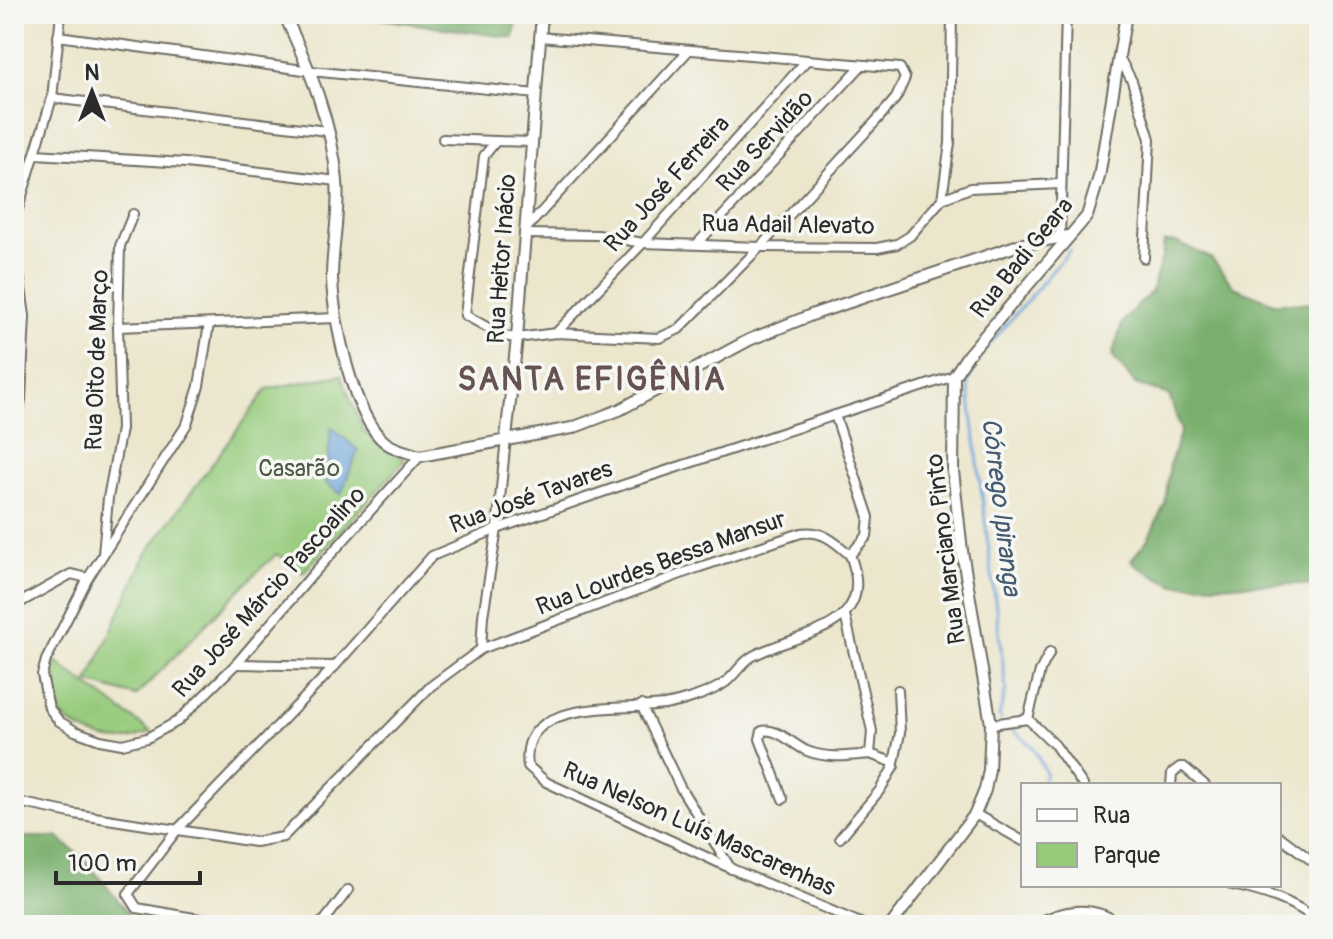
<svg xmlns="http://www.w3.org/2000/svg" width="1333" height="939" font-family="Pangolin,sans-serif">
<rect width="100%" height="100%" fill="#f6f6f2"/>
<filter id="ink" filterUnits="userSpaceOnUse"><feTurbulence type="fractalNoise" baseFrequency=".0125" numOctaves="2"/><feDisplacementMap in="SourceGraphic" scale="16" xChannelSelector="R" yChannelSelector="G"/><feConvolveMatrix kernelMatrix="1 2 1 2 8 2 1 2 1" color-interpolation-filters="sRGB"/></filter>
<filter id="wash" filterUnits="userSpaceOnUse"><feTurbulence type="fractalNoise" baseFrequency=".006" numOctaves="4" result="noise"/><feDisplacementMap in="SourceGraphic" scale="32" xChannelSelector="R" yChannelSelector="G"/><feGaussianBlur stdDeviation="1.8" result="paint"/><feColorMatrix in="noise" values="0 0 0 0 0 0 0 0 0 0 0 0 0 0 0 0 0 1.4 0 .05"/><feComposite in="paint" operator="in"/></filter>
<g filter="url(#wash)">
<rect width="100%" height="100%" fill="#ebe6cc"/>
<g fill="#96cb7c" stroke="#607b54" stroke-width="2">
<path d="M341,375L364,432L405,460L303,573L277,554L259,570L136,696L88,682L146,554L267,389Z"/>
<path d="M56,662L151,732C142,735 131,740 121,740C79,739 32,707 56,662Z"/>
</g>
<g fill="#78af6c" stroke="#526d4c" stroke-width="2">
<path d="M368,14H517L514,38L374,18Z"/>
<path d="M1164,242H1176L1211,258L1234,287L1274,303H1319V586L1300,584L1174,585L1140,568L1131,560L1148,539L1165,504L1170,464L1181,430L1169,395L1135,384L1112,356L1123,321L1151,292L1162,258Z"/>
<path d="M19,837H57L86,861L138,925H14V840Z"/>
</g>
<path fill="#6aa2d9" stroke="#4a6682" stroke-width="2" d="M331,427L358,450L341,494L326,483Z"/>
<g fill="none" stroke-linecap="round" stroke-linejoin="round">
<g stroke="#6aa2d9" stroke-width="3">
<path d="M1068,104L1072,212"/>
<path d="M1001,719L999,716L1006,689L968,382L979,357L1070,250"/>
<path d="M1006,725L1032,746L1046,773L1042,785"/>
</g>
</g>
</g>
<g filter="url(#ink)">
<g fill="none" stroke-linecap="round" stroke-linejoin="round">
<defs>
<g id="minor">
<path d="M58,36L311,71L536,94"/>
<path d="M1119,57L1132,81L1150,139L1144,258"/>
<path d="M52,98L327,131"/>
<path d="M443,139L496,141"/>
<path d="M531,142L496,141L484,156L465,315L503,336L517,338L556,333L659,338L679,329L760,247L876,121L896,98L905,78L900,68L540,37"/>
<path d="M35,154L186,163L337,181"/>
<path d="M942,199L970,188L1061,184"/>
<path d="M525,230L689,50"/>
<path d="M524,234L598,235L643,243L760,247L877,248L897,244L910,236L942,199L950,143L952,14"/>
<path d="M1060,238L1066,14"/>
<path d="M697,244L862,65"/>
<path d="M209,324L199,386L187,424L88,578L46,660L42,675L49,708L59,721L75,731L100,740L122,744L147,738L178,721L236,664L313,574L420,456"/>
<path d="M118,327L336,318"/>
<path d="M556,333L643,243L806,61"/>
<path d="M835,415L869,517L867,536L850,555"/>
<path d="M14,435L21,399L25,316L15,246L17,212L52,98L61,14"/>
<path d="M103,554L108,498L121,429L118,327L120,246L133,214"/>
<path d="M850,555C880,631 797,632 753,656C742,662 736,674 726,682C711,693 682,702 664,705C622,711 518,697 528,766L546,782L732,869L865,925"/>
<path d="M14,606L71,574L88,578"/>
<path d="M481,649L483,616L497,529L506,438"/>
<path d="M236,664L335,666"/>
<path d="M641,705L680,787L731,869"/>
<path d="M1028,719L1040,671L1050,652"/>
<path d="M991,724L1028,719L1055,745L1083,785"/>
<path d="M894,763L900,733L898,690"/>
<path d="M1171,785L1172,773L1180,767H1184L1205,785"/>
<path d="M783,799L760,739L762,731C777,727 793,745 807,751C827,759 849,756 870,754L872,731L845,615"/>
<path d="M14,801L75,814L255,842L283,837L431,686L481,649L697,568L801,533C823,530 835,542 850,555"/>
<path d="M975,814L1023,841"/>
<path d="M1279,836L1319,866"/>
<path d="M840,838L880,790L894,766L892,762L870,754"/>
<path d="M1232,885C1265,892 1292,901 1319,921"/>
<path d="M234,925L137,908L128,894L177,830L335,666L432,556L497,529L623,485L954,376"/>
<path d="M318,925L325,920L348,890"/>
<path d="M1036,925C1062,908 1095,904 1121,925"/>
</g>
<g id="tertiary">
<path d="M284,14C309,67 332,122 337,181C340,214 332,246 332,278C333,319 353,418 386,443C396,450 408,452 420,456L572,428L619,410L749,340L814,314L1019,245L1069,236"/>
<path d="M506,438L517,338L542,14"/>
<path d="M891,925L975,814L985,790L989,770L991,724L962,551L953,471L954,376L968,355L1087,216L1099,177L1126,14"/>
</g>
</defs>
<use href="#minor" stroke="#6e6c63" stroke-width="12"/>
<use href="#tertiary" stroke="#6e6c63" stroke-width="14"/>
<use href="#minor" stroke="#fff" stroke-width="8"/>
<use href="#tertiary" stroke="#fff" stroke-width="10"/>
</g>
</g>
<g text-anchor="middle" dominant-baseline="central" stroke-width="7" stroke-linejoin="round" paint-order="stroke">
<g font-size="24" fill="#2b2b2b" stroke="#f6f6f2">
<text transform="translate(765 141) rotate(-47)">Rua Servidão</text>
<text transform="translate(667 184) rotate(-48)">Rua José Ferreira</text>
<text transform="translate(788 225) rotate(1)">Rua Adail Alevato</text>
<text transform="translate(1022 258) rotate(-51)">Rua Badi Geara</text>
<text transform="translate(502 259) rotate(-86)">Rua Heitor Inácio</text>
<text transform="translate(97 360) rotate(-88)">Rua Oito de Março</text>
<text transform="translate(531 497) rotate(-20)">Rua José Tavares</text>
<text transform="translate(946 549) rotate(-97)">Rua Marciano Pinto</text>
<text transform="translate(661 563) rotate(-20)">Rua Lourdes Bessa Mansur</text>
<text transform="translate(269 592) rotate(-48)">Rua José Márcio Pascoalino</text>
<text transform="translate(699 829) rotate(24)">Rua Nelson Luís Mascarenhas</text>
</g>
<g font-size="24" fill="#4b5b43" stroke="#f6f6f2">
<text x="299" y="468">Casarão</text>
</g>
<g font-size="26" font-style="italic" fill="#445b71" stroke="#f6f6f2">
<text transform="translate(1001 507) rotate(83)">Córrego Ipiranga</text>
</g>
<g font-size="32" font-weight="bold" letter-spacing="2" fill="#665351" stroke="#f6f6f2">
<text x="592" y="380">SANTA EFIGÊNIA</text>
</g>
</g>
<rect width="1333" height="939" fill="none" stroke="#f6f6f2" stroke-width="48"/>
<rect x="1021" y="783" width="260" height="104" fill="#f6f6f2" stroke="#a5a5a2" stroke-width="2"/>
<rect x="1037" y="809" width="40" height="12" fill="#ffffff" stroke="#a5a5a2" stroke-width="2"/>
<text x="1093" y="823" font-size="24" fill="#2b2b2b">Rua</text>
<rect x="1037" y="843" width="40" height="24" fill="#96cb7c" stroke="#a5a5a2" stroke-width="2"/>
<text x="1093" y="863" font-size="24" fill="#2b2b2b">Parque</text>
<g transform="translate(92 92)" stroke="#f6f6f2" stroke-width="6" paint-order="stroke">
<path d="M0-6L14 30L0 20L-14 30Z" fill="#2b2b2b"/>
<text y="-12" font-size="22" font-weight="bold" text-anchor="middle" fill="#2b2b2b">N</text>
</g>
<path d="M56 871v12h144v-12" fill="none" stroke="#2b2b2b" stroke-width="4"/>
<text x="68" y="871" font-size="24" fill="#2b2b2b" stroke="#f6f6f2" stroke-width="6" paint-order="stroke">100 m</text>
</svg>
